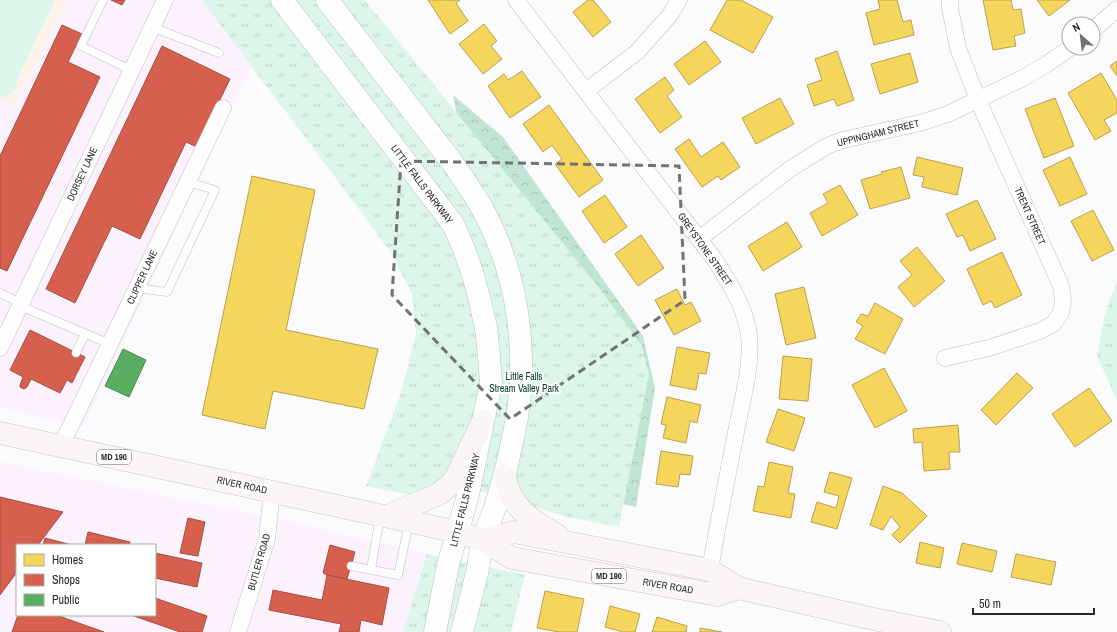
<svg xmlns="http://www.w3.org/2000/svg" width="1117" height="632" font-family="'Archivo Narrow',sans-serif">
<defs>
<pattern id="forest-crowns" width="20" height="18" patternUnits="userSpaceOnUse"><rect width="20" height="18" fill="#c0e5d3"/><path d="M2 6a3 3 0 1 1 6 0M12 15a3 3 0 1 1 6 0" fill="none" stroke="#a5c4b5"/></pattern>
<pattern id="park-tufts" width="24" height="20" patternUnits="userSpaceOnUse"><rect width="24" height="20" fill="#dcf6e9"/><path d="M3 7l-1-3M5 7V3M7 7l1-3M15 17l-1-3M17 17v-4M19 17l1-3" fill="none" stroke="#bdd3c8"/></pattern>
</defs>
<rect width="100%" height="100%" fill="#fbfbfe"/>
<g fill="#fbf2fd" fill-rule="evenodd">
<path d="M68,0H202L251,66L84,426L57,421L0,408V97L15,104Z"/>
<path d="M0,462L269,517L427,554L403,632H0ZM17,545H155V615H17Z"/>
</g>
<path fill="#fcf4eb" d="M0,0H68L15,104L0,97Z"/>
<path fill="url(#forest-crowns)" d="M453,95L503,137L643,336L655,388L636,507L526,483Z"/>
<g fill="url(#park-tufts)">
<path d="M202,0H365L600,289L642,346L649,375L619,527L568,517L450,482L412,495L366,486L400,396L416,334L412,294L390,251L302,133L251,66Z"/>
<path d="M1117,280V401L1097,356L1104,318Z"/>
<path d="M427,554L525,575L511,632H403Z"/>
</g>
<path fill="#dcf6e9" d="M0,0H55L18,77C16,91 14,92 1,98L0,97Z"/>
<g fill="#f6d55c" stroke="#b8a14d">
<path d="M428,0H460L456,3L468,21L450,34Z"/>
<path d="M588,0H593L611,22L593,37L573,12Z"/>
<path d="M727,0H741L773,17L753,53L710,30Z"/>
<path d="M878,0H897L903,22L911,20L914,35L874,45L866,13L880,9Z"/>
<path d="M983,0H1011L1013,10L1021,9L1025,33L1014,36L1016,46L993,50Z"/>
<path d="M1037,0H1070L1049,16Z"/>
<path d="M484,24L497,41L491,46L502,59L483,74L459,44Z"/>
<path d="M705,41L721,62L689,85L674,64Z"/>
<path d="M837,51L854,100L837,106L834,99L814,106L807,85L822,80L815,59Z"/>
<path d="M910,53L918,82L880,94L871,64Z"/>
<path d="M1117,61V76L1110,66Z"/>
<path d="M522,71L541,97L510,118L488,86L504,74L508,80Z"/>
<path d="M1101,73L1117,100V113L1104,120L1111,131L1095,140L1068,93Z"/>
<path d="M665,77L674,90L667,96L682,117L660,133L635,99Z"/>
<path d="M780,98L794,124L756,144L742,118Z"/>
<path d="M1055,98L1074,146L1044,158L1025,109Z"/>
<path d="M549,105L603,180L579,197L555,164L562,159L552,145L543,152L523,124Z"/>
<path d="M689,139L701,157L723,142L740,167L721,180L718,176L702,187L675,149Z"/>
<path d="M917,157L963,168L957,195L922,187L924,177L913,175Z"/>
<path d="M1070,157L1087,194L1060,206L1043,170Z"/>
<path d="M901,167L910,198L870,209L861,180L882,174L881,172Z"/>
<path d="M252,176L315,190L286,330L378,349L364,409L273,391L265,429L202,415Z"/>
<path d="M840,185L858,215L822,236L810,213L828,203L823,194Z"/>
<path d="M605,195L627,227L604,243L582,211Z"/>
<path d="M977,200L996,239L970,251L963,235L957,237L946,214Z"/>
<path d="M1093,210L1114,250L1092,261L1071,221Z"/>
<path d="M787,222L802,247L763,271L748,246Z"/>
<path d="M641,235L664,268L638,286L615,254Z"/>
<path d="M917,247L945,281L914,307L898,287L912,275L900,261Z"/>
<path d="M1002,252L1022,295L995,308L991,301L983,305L967,269Z"/>
<path d="M804,287L816,338L786,345L775,294Z"/>
<path d="M677,289L685,305L691,302L701,321L674,335L655,300Z"/>
<path d="M875,303L903,319L885,354L855,339L863,326L856,322L861,314L868,316Z"/>
<path d="M677,347L710,353L706,374L699,373L696,390L670,385Z"/>
<path d="M783,356L812,359L808,401L779,399Z"/>
<path d="M884,368L907,411L875,428L852,385Z"/>
<path d="M1017,373L1033,388L996,425L981,410Z"/>
<path d="M1089,388L1112,421L1075,447L1052,414Z"/>
<path d="M667,397L701,405L697,423L690,421L686,443L663,438L666,425L661,424Z"/>
<path d="M778,409L805,418L794,451L766,442Z"/>
<path d="M958,425L960,452H949L950,469L924,471L922,442L914,443L913,429Z"/>
<path d="M661,451L693,456L690,475L680,474L678,487L656,484Z"/>
<path d="M769,462L793,467L788,493L795,494L791,518L753,511L758,486L764,487Z"/>
<path d="M830,472L852,478L837,529L811,522L817,502L836,508L839,496L824,492Z"/>
<path d="M883,486L902,493L927,516L900,543L892,535L900,527L891,516L883,530L870,525Z"/>
<path d="M920,542L944,548L940,568L916,563Z"/>
<path d="M962,543L997,551L992,572L957,564Z"/>
<path d="M1016,554L1056,562L1051,585L1011,577Z"/>
<path d="M545,591L584,599L577,632H559L537,628Z"/>
<path d="M610,606L640,614L635,632H623L605,627Z"/>
<path d="M657,617L687,626L686,632H652Z"/>
<path d="M700,628L722,632H700Z"/>
</g>
<g fill="#d6604d" stroke="#a24f42">
<path d="M111,0H125L122,5Z"/>
<path d="M62,25L82,34L68,62L100,77L7,271L0,268V156Z"/>
<path d="M162,46L230,79L197,147L186,142L140,239L112,226L75,303L46,289Z"/>
<path d="M30,330L85,357L72,383L67,380L60,393L31,379L27,387L24,389L20,387V385L23,377L10,370Z"/>
<path d="M0,497L63,512L38,545H17V572L0,595Z"/>
<path d="M188,518L205,522L198,556L180,553Z"/>
<path d="M88,532L130,542L129,545H85Z"/>
<path d="M45,538L72,545H43Z"/>
<path d="M330,545L355,552L347,579L327,575L323,573Z"/>
<path d="M155,553L202,563L197,587L155,578Z"/>
<path d="M327,575L389,588L382,625L361,620L359,632H339L341,624L269,610L273,590L322,600Z"/>
<path d="M155,598L207,616L202,632H180L131,615H155Z"/>
<path d="M18,615H56L104,632H12Z"/>
</g>
<path fill="#5aae61" stroke="#4b8650" d="M123,349L146,360L129,397L105,386Z"/>
<g fill="none" stroke-linecap="round" stroke-linejoin="round">
<defs>
<g id="lane">
<path d="M103,0L81,46L131,70"/>
<path d="M152,27L219,53"/>
<path d="M137,288L167,292L215,190L188,182"/>
<path d="M0,293L21,303"/>
<path d="M20,306L110,344"/>
<path d="M76,353L85,334"/>
<path d="M351,566L398,575L409,523"/>
<path d="M371,569L380,517"/>
</g>
<g id="street">
<path d="M516,0L715,260C728,281 741,300 747,325C755,354 743,397 737,427C728,474 718,522 710,570"/>
<path d="M1093,30L1117,9"/>
<path d="M586,91L637,52L670,15L679,0"/>
<path d="M699,239L790,169L827,146L843,140L920,123L948,114L1023,78L1047,64L1070,48"/>
<path d="M0,348L165,0"/>
<path d="M945,358L989,348L1040,331L1053,324L1061,313L1063,300L1061,286L978,100L958,48L950,8V0"/>
<path d="M61,446L223,108"/>
<path d="M238,632L267,539L272,491"/>
</g>
<g id="secondary">
<path d="M282,0L453,224L464,249L473,275L480,301L486,328L489,356L491,383L468,495L448,565L435,632"/>
<path d="M327,0L452,162C462,177 473,192 482,208C519,275 530,358 514,433C509,457 504,481 496,504C493,516 486,528 483,541C480,551 479,563 477,573C472,593 467,612 462,632"/>
</g>
<g id="primary">
<path d="M0,433L458,532L483,540L512,558L717,595L738,588"/>
<path d="M504,475C512,509 529,519 557,535"/>
<path d="M387,516L439,494L450,485L455,479L483,421"/>
<path d="M483,540L514,532L710,570L738,588L869,618L940,632"/>
</g>
</defs>
<use href="#lane" stroke="#bebec1" stroke-width="9"/>
<use href="#street" stroke="#bebec1" stroke-width="17"/>
<use href="#secondary" stroke="#bebec1" stroke-width="23"/>
<use href="#primary" stroke="#cac5c4" stroke-width="23"/>
<use href="#lane" stroke="#fefeff" stroke-width="8"/>
<use href="#street" stroke="#fefeff" stroke-width="16"/>
<use href="#secondary" stroke="#fefeff" stroke-width="22"/>
<use href="#primary" stroke="#f9f6f5" stroke-width="22"/>
</g>
<path fill="none" stroke="#727274" stroke-width="3" stroke-dasharray="8 5" stroke-linejoin="round" d="M401,161L679,166L685,300L510,419L392,295Z"/>
<g text-anchor="middle" dominant-baseline="central" stroke-width="4" stroke-linejoin="round" paint-order="stroke">
<g fill="#fff" stroke="#68686a" stroke-width="1">
<rect x="97" y="450" width="34" height="14" rx="3"/>
<rect x="592" y="569" width="34" height="14" rx="3"/>
</g>
<g font-size="9" font-weight="bold" fill="#28282a">
<text x="114" y="457">MD 190</text>
<text x="609" y="576">MD 190</text>
</g>
<g font-size="10" fill="#28282a" stroke="#fff">
<text transform="translate(878 133) rotate(-14)">UPPINGHAM STREET</text>
<text transform="translate(82 174) rotate(-65)">DORSEY LANE</text>
<text transform="translate(422 184) rotate(53)">LITTLE FALLS PARKWAY</text>
<text transform="translate(1030 216) rotate(66)">TRENT STREET</text>
<text transform="translate(705 249) rotate(55)">GREYSTONE STREET</text>
<text transform="translate(142 277) rotate(-65)">CLIPPER LANE</text>
<text transform="translate(242 485) rotate(12)">RIVER ROAD</text>
<text transform="translate(465 500) rotate(-76)">LITTLE FALLS PARKWAY</text>
<text transform="translate(259 562) rotate(-74)">BUTLER ROAD</text>
<text transform="translate(668 586) rotate(10)">RIVER ROAD</text>
</g>
<g font-size="10" fill="#003a25" stroke="#fff">
<text x="524" y="376">Little Falls<tspan x="524" dy="12">Stream Valley Park</tspan></text>
</g>
</g>
<rect x="16" y="544" width="140" height="72" fill="#ffffff" stroke="#a9a9aa"/>
<rect x="24" y="554" width="20" height="12" fill="#f6d55c" stroke="#a9a9aa"/>
<text x="52" y="564" font-size="12" fill="#28282a">Homes</text>
<rect x="24" y="574" width="20" height="12" fill="#d6604d" stroke="#a9a9aa"/>
<text x="52" y="584" font-size="12" fill="#28282a">Shops</text>
<rect x="24" y="594" width="20" height="12" fill="#5aae61" stroke="#a9a9aa"/>
<text x="52" y="604" font-size="12" fill="#28282a">Public</text>
<g transform="translate(1081 36) rotate(332)"><circle r="19" fill="#ffffff" stroke="#a9a9aa"/>
<path d="M0-3L7 15L0 10L-7 15Z" fill="#727274"/>
<text y="-6" font-size="11" font-weight="bold" text-anchor="middle" fill="#28282a">N</text>
</g>
<path d="M973 608v6h121v-6" fill="none" stroke="#28282a" stroke-width="2"/>
<text x="979" y="608" font-size="12" fill="#28282a" stroke="#ffffff" stroke-width="3" paint-order="stroke">50 m</text>
</svg>
